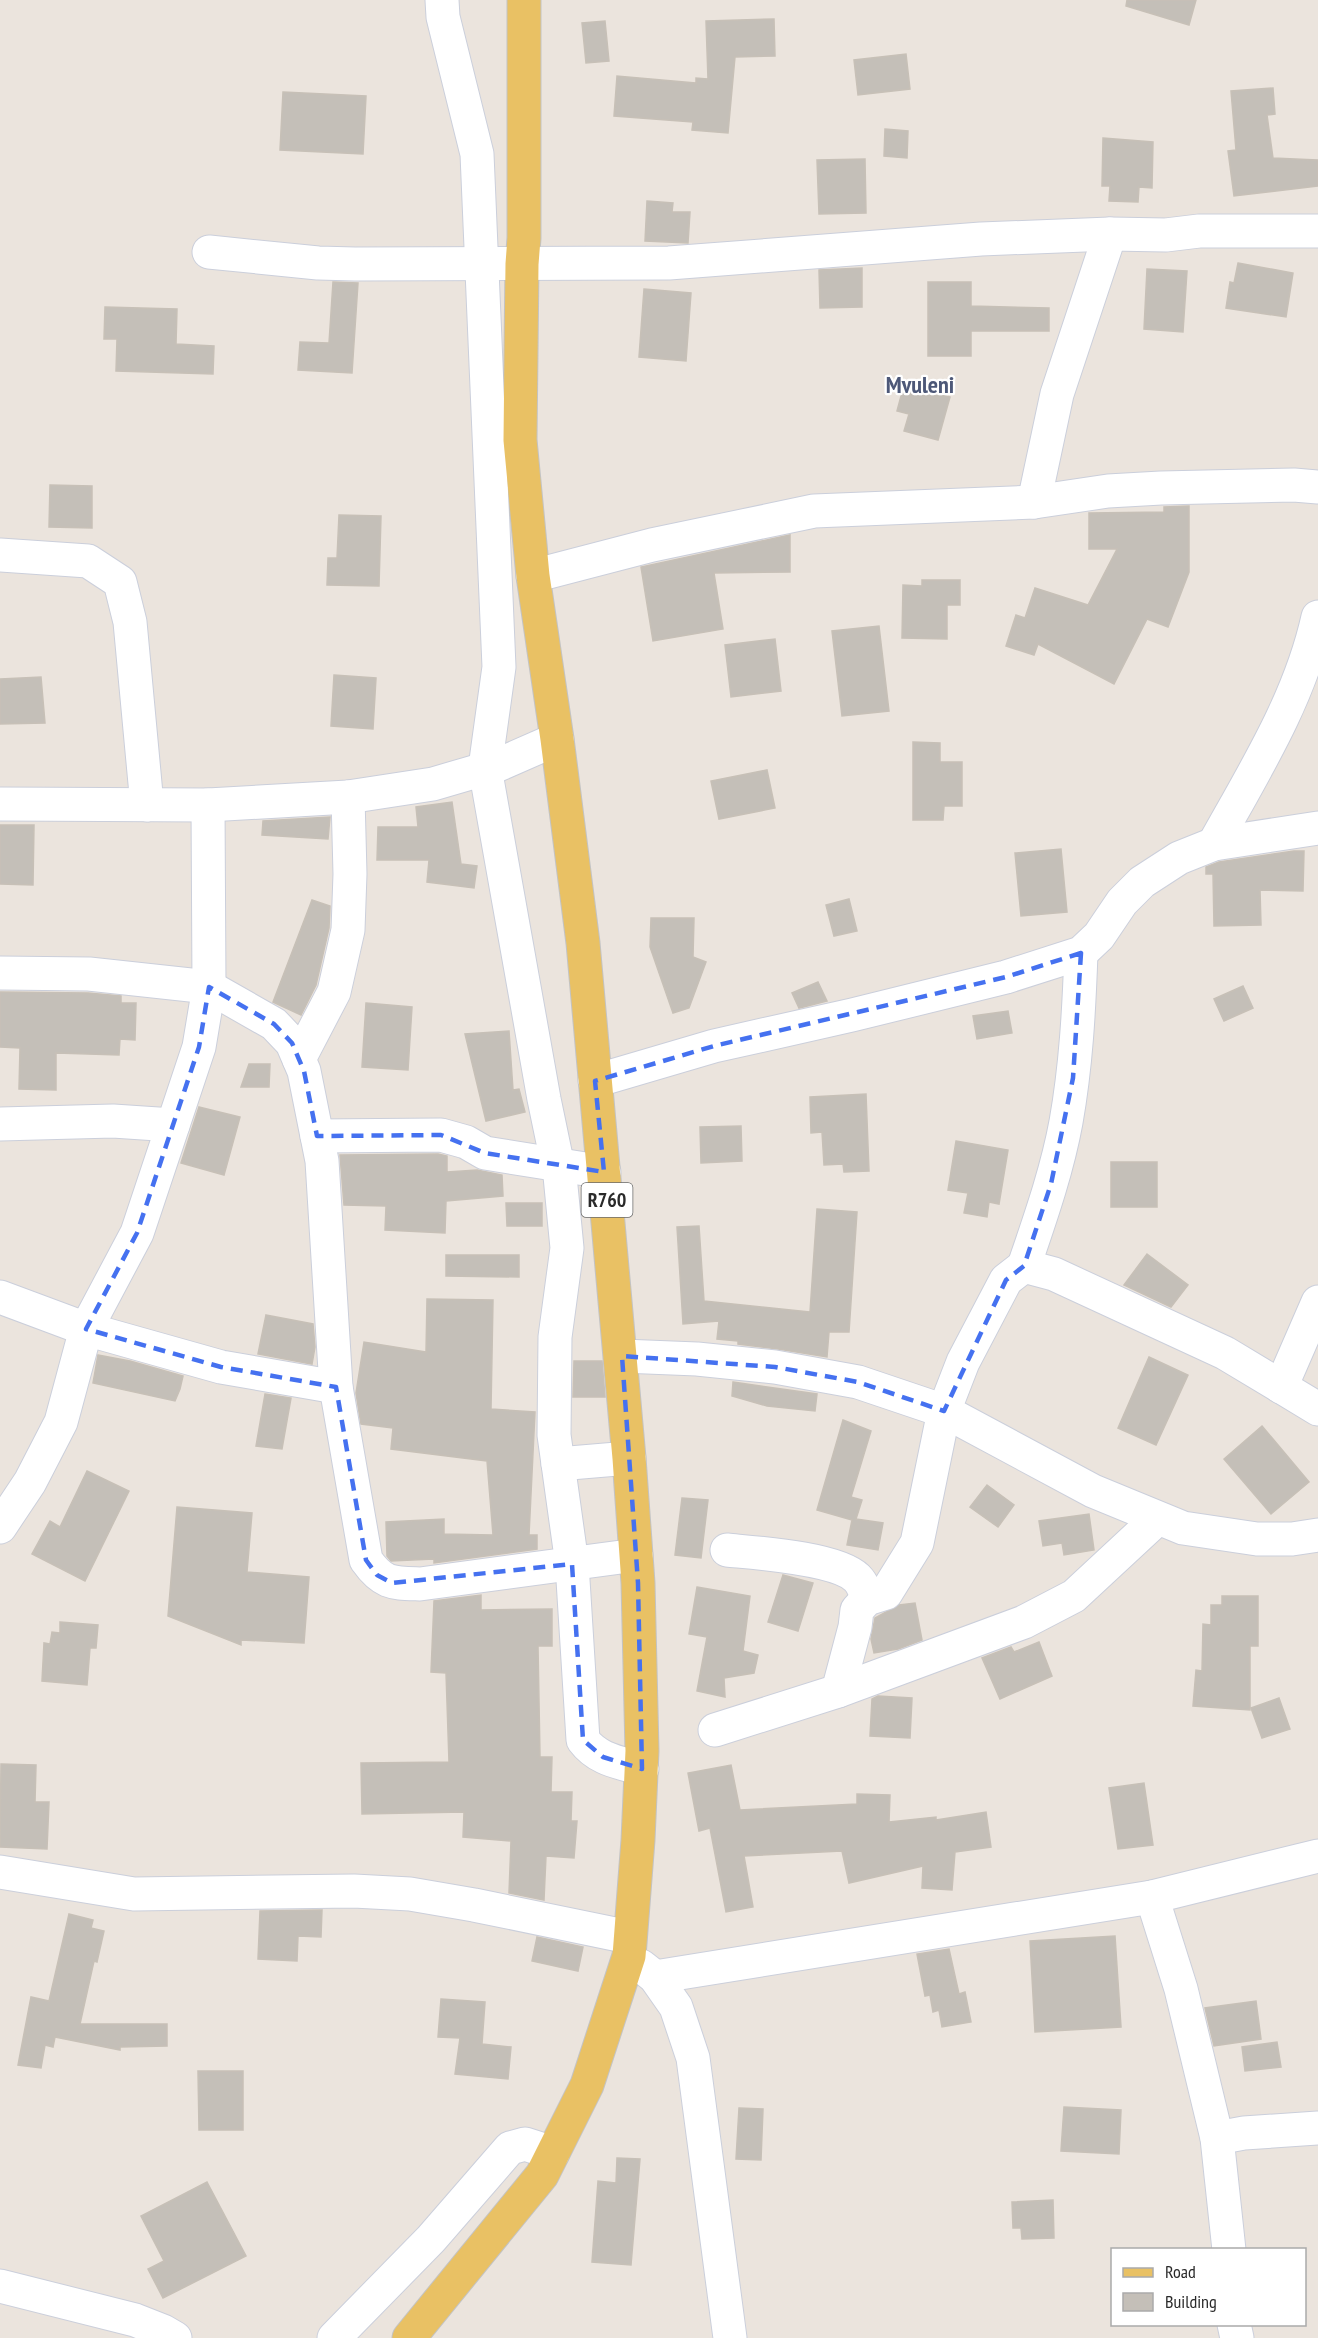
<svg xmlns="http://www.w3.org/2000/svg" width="1318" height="2338" font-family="'PT Sans Narrow',sans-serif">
<rect width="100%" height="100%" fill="#ebe4dd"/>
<g fill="#c4bfb8" stroke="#c7c0b7" stroke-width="1.5">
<path d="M1127,0H1196L1189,25L1126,6Z"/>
<path d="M774,19L775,56L735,57L728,133L692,130L693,122L614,116L617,76L696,83V78L708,79L706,21Z"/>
<path d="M605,21L609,61L586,63L582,23Z"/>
<path d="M906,54L910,89L858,95L854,60Z"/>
<path d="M1273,88L1275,114L1267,115L1273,158L1318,160V186L1234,196L1228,151L1236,150L1231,91Z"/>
<path d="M283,92L366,96L363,154L280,150Z"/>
<path d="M885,129L908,131L907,158L884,156Z"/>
<path d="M1103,138L1153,142L1152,188L1139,187L1138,202L1109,201L1110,186H1102Z"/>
<path d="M865,159L866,213L819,214L817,160Z"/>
<path d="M647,201L673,203L672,212H690L688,243L645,241Z"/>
<path d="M1238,263L1293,273L1286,317L1226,308L1230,282L1234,283Z"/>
<path d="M862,268V307L820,308L819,270Z"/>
<path d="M1147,269L1187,271L1183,332L1144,329Z"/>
<path d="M333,282L358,283L352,373L298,370L300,342L329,343Z"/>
<path d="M928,282H971V306L1049,308V331H971V356H928Z"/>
<path d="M644,289L691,293L686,361L639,357Z"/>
<path d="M105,307L177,309L176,344L214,346L213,374L116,371L117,339H104Z"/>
<path d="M904,385L950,397L938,440L904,431L909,414L897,411Z"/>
<path d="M50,485L92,486V528L49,527Z"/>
<path d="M1189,506V572L1168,627L1147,619L1114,684L1038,644L1034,655L1006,646L1016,615L1025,618L1035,588L1088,605L1117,549H1089V513L1164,512V507Z"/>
<path d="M339,515L381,516L379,586L327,585L328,558H337Z"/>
<path d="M790,535V572L714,573L723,629L653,641L641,567Z"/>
<path d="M922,580H960V605H947V639L902,638L903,585L922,586Z"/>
<path d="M879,626L889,711L842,716L832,631Z"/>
<path d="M775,639L781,691L731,697L725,645Z"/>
<path d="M334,675L376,678L373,729L331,726Z"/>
<path d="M41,677L45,723L0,724V679Z"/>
<path d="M913,742L940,743V762H962V806H944L943,820H913Z"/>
<path d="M767,770L775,808L719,819L711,781Z"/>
<path d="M452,802L461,864L477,866L474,888L427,882L429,860H377L378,827H418L416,807Z"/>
<path d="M330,817L328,839L262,835L263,821Z"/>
<path d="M0,825H34L33,885L0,884Z"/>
<path d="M1061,849L1067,912L1021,916L1015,853Z"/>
<path d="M1294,851H1304L1303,891L1260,890L1261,925L1214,926L1213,874H1206V867L1219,862Z"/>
<path d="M849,899L857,931L834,936L826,905Z"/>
<path d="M312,900L330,906L329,928L316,985L301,1015L273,1002Z"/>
<path d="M651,918H694L693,957L706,962L689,1008L673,1013L650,947Z"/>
<path d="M818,982L827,1001L799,1008L792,993Z"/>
<path d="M1243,986L1253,1008L1224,1021L1214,999Z"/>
<path d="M0,992L88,993L121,996V1003H136L135,1040L120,1039L119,1055L56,1053V1090L19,1089L20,1048L0,1047Z"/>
<path d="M366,1003L412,1007L408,1070L362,1067Z"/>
<path d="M1008,1011L1012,1033L977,1039L973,1016Z"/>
<path d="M509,1031L513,1090L519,1089L525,1112L486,1121L465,1034Z"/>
<path d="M249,1064H270L269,1087H241Z"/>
<path d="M866,1094L869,1171L844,1172L843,1164L824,1165L822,1132L811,1133L810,1097Z"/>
<path d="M199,1107L240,1117L224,1175L181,1163Z"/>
<path d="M741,1126L742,1161L701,1163L700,1127Z"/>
<path d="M956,1141L1008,1150L999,1204L989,1202L987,1217L964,1213L968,1193L948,1190Z"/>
<path d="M438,1154L447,1156V1172L477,1170L502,1175L503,1196L446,1201L445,1233L385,1230L386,1206L344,1205L340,1155Z"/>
<rect x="1111" y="1162" width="46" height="45"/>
<path d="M506,1203H542V1226H507Z"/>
<path d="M817,1209L857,1212L849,1332H829L827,1357L778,1349L738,1344V1341L717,1339L719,1321L683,1324L677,1227L699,1226L704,1301L810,1312Z"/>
<path d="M1147,1254L1188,1285L1171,1307L1124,1285Z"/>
<path d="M446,1255H519V1277L446,1276Z"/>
<path d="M427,1299L493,1300L491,1409L535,1412L529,1535H537V1549L434,1563V1559L391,1561L387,1556L386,1522L444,1519V1534L493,1535L487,1461L391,1449L393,1428L361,1424L356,1393L364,1342L426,1352Z"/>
<path d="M266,1315L313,1324L315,1347L312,1364L258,1354Z"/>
<path d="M98,1355L130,1361L183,1376L180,1389L175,1401L93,1383Z"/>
<path d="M1149,1357L1188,1375L1156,1445L1118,1428Z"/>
<path d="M574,1361H602L605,1397H573Z"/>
<path d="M733,1382L817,1394L815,1411L767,1406L732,1396Z"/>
<path d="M265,1394L291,1398L282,1449L256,1446Z"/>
<path d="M843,1420L871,1431L851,1497L862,1500L856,1519L883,1523L878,1550L847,1545L852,1520L817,1510Z"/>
<path d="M1262,1426L1309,1482L1271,1514L1224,1459Z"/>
<path d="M87,1471L129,1491L85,1581L32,1554L50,1521L60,1527Z"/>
<path d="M987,1485L1014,1505L998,1527L970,1507Z"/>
<path d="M682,1498L708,1500L701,1558L675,1555Z"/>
<path d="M177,1507L252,1513L247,1572L309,1577L304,1643L241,1640V1645L168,1616Z"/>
<path d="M1089,1514L1094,1550L1064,1555L1062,1543L1043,1546L1039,1521Z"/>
<path d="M783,1575L813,1583L798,1631L768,1622Z"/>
<path d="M697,1587L750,1596L743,1651L758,1655L754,1673L724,1678L725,1697L697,1691L707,1637L689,1634Z"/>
<path d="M481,1595V1610L552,1609V1646H538L540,1757H552L551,1792H572L571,1821H577L574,1858L546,1856L544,1900L509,1893L511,1841L463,1837L464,1812L362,1814L361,1763L449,1762L446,1673L431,1672L434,1601Z"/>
<path d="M1222,1596H1258V1646H1250V1710L1193,1706L1196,1670L1202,1671L1203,1624L1211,1625V1605H1222Z"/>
<path d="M915,1603L922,1640L898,1649L874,1653L871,1639L875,1618L899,1605Z"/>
<path d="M60,1622L98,1625L96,1648H90L87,1685L42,1681L44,1643L50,1644L52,1632L60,1633Z"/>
<path d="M1039,1642L1052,1676L1000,1699L982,1658L1011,1647L1014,1652Z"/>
<path d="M878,1696L912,1698L910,1738L870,1736L872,1699Z"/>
<path d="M1279,1698L1290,1729L1262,1738L1251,1708Z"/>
<path d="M1,1764L36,1765L35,1802H49L47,1849L0,1847Z"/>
<path d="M731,1765L740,1810L857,1804V1794L890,1795L889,1822L936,1817V1820L986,1812L991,1847L955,1852L952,1890L922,1888L923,1866L849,1883L842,1851L744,1856L753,1907L726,1912L710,1828L699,1831L688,1773Z"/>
<path d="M1144,1783L1153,1845L1118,1849L1109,1788Z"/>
<path d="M322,1910L321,1937L298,1936L297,1961L258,1959L260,1911Z"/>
<path d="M69,1914L93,1920L91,1928L104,1931L97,1962L94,1961L80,2024H167V2046L120,2047V2050L55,2037L53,2047L45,2045L41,2068L18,2065L31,1997L49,2001Z"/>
<path d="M1115,1936L1121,2027L1035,2032L1030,1941Z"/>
<path d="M537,1937L583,1947L578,1971L532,1961Z"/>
<path d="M949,1949L959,1994L965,1992L971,2022L942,2027L939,2010L933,2012L930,1995L925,1996L917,1954Z"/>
<path d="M441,1999L485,2002L482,2044L511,2047L508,2079L455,2074L460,2038L438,2037Z"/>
<path d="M1256,2001L1261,2039L1214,2046L1205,2008Z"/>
<path d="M1277,2042L1281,2067L1245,2071L1242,2047Z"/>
<path d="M198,2071H243V2130H199Z"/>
<path d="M1064,2107L1121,2110L1119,2154L1061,2151Z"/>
<path d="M739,2108L763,2109L761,2160L736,2159Z"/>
<path d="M617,2158L640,2159L631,2265L592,2262L598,2181L616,2183Z"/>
<path d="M207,2182L246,2256L163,2298L148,2269L164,2261L141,2216Z"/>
<path d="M1053,2200L1054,2238L1022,2239L1021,2228H1013L1012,2202Z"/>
</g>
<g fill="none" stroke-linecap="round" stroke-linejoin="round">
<defs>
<g id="minor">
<path d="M442,0L443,17L477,154L499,667L485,768L544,1099L560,1176L567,1248L555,1337L554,1435L572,1564L583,1740C598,1760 619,1762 642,1769"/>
<path d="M209,252L318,263L355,264L669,263L981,239L1110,234L1166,235L1199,231H1318"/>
<path d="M1034,502L1057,394L1110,234"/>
<path d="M0,555L88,561L120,582L130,622L147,805"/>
<path d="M533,576L652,545L814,511L1034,502L1108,491L1161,488L1294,485L1318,487"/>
<path d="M0,804L208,805L348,797L433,784L498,765L557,739"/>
<path d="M1214,844C1254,772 1300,699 1318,617"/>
<path d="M0,973L89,974L209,987L274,1024L292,1043L304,1071L322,1161L336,1387L366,1560C383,1584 392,1583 420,1584L636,1555"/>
<path d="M299,1059L334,992L348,930L350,874L348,797"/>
<path d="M595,1081L714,1046L852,1015L1006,977L1081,953L1099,936L1122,902L1142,882L1179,858L1214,844L1318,828"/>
<path d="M0,1124L113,1121L173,1125"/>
<path d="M317,1136L441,1135L466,1142L485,1153L604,1172"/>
<path d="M1024,1266C1040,1219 1057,1171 1066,1122C1076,1066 1079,1010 1081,953"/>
<path d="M0,1297L86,1329L221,1367L336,1387"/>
<path d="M622,1356L697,1359L775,1367L858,1382L944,1411L1093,1491L1183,1528L1257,1539H1292L1318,1535"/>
<path d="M1281,1387L1318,1302"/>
<path d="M558,1464L629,1458"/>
<path d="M0,1527L30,1482L61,1422L86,1329L137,1233L199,1047L209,987L208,805"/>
<path d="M727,1550C757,1553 836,1558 857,1578C863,1584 865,1591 867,1599"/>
<path d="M838,1691L855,1627L857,1610L867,1599L886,1593L917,1543L944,1411L963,1362L1006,1280L1024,1266L1054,1274L1225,1353L1318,1409"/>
<path d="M715,1730L838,1691L1024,1622L1074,1596L1157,1519"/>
<path d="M0,1872L134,1894L354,1891L410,1894L474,1905L629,1937"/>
<path d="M1152,1897L1181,1989L1217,2138L1229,2250"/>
<path d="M641,1966L655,1977L676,2007L693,2058L730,2338"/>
<path d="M655,1977L1152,1897L1318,1856"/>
<path d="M1217,2138L1244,2133L1318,2128"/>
<path d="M0,2286L135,2320L163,2331L175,2338"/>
<path d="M1234,2324L1237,2338"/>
<path d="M334,2338L431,2239L510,2148L525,2144L553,2153"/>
</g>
<path id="major" d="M409,2338L542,2175L587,2085L629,1956L638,1840L642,1751L638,1583L629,1458L583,943L557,739L533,576L520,440L522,264L524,238V0"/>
</defs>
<use href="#minor" stroke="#cbcfdb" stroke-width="35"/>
<use href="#major" stroke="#c3c3c3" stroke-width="35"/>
<use href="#minor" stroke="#fff" stroke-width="33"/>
<use href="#major" stroke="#e9c164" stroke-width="33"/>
</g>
<path fill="none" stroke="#4571f0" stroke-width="4.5" stroke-dasharray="12 8" stroke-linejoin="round" d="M1081,953L1073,1078L1051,1184L1024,1266L1006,1280L944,1411L858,1382L775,1367L622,1356L638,1583L642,1769L603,1757L583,1740L572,1564L392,1583L377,1575L366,1560L336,1387L221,1367L86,1329L137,1233L199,1047L209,987L274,1024L292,1043L304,1071L317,1136L441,1135L485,1153L604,1172L595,1081L714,1046L1006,977Z"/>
<g text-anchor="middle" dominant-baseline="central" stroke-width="4.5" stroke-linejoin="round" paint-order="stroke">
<rect fill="#fff" stroke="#6a6a6a" stroke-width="1.5" x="581.5" y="1183" width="51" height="34" rx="4.5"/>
<g font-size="20" font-weight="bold" fill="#2a2a2a">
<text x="607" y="1200">R760</text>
</g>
<g font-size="24" font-weight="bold" fill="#4d5878" stroke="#fff">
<text x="920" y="384">Mvuleni</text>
</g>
</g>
<rect x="1111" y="2248" width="195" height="78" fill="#ffffff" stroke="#aaaaaa" stroke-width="1.5"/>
<rect x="1123" y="2268" width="30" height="9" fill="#e9c164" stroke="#aaaaaa" stroke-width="1.5"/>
<text x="1165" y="2278" font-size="18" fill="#2a2a2a">Road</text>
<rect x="1123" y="2293" width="30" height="18" fill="#c4bfb8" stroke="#aaaaaa" stroke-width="1.5"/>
<text x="1165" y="2308" font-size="18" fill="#2a2a2a">Building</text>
</svg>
